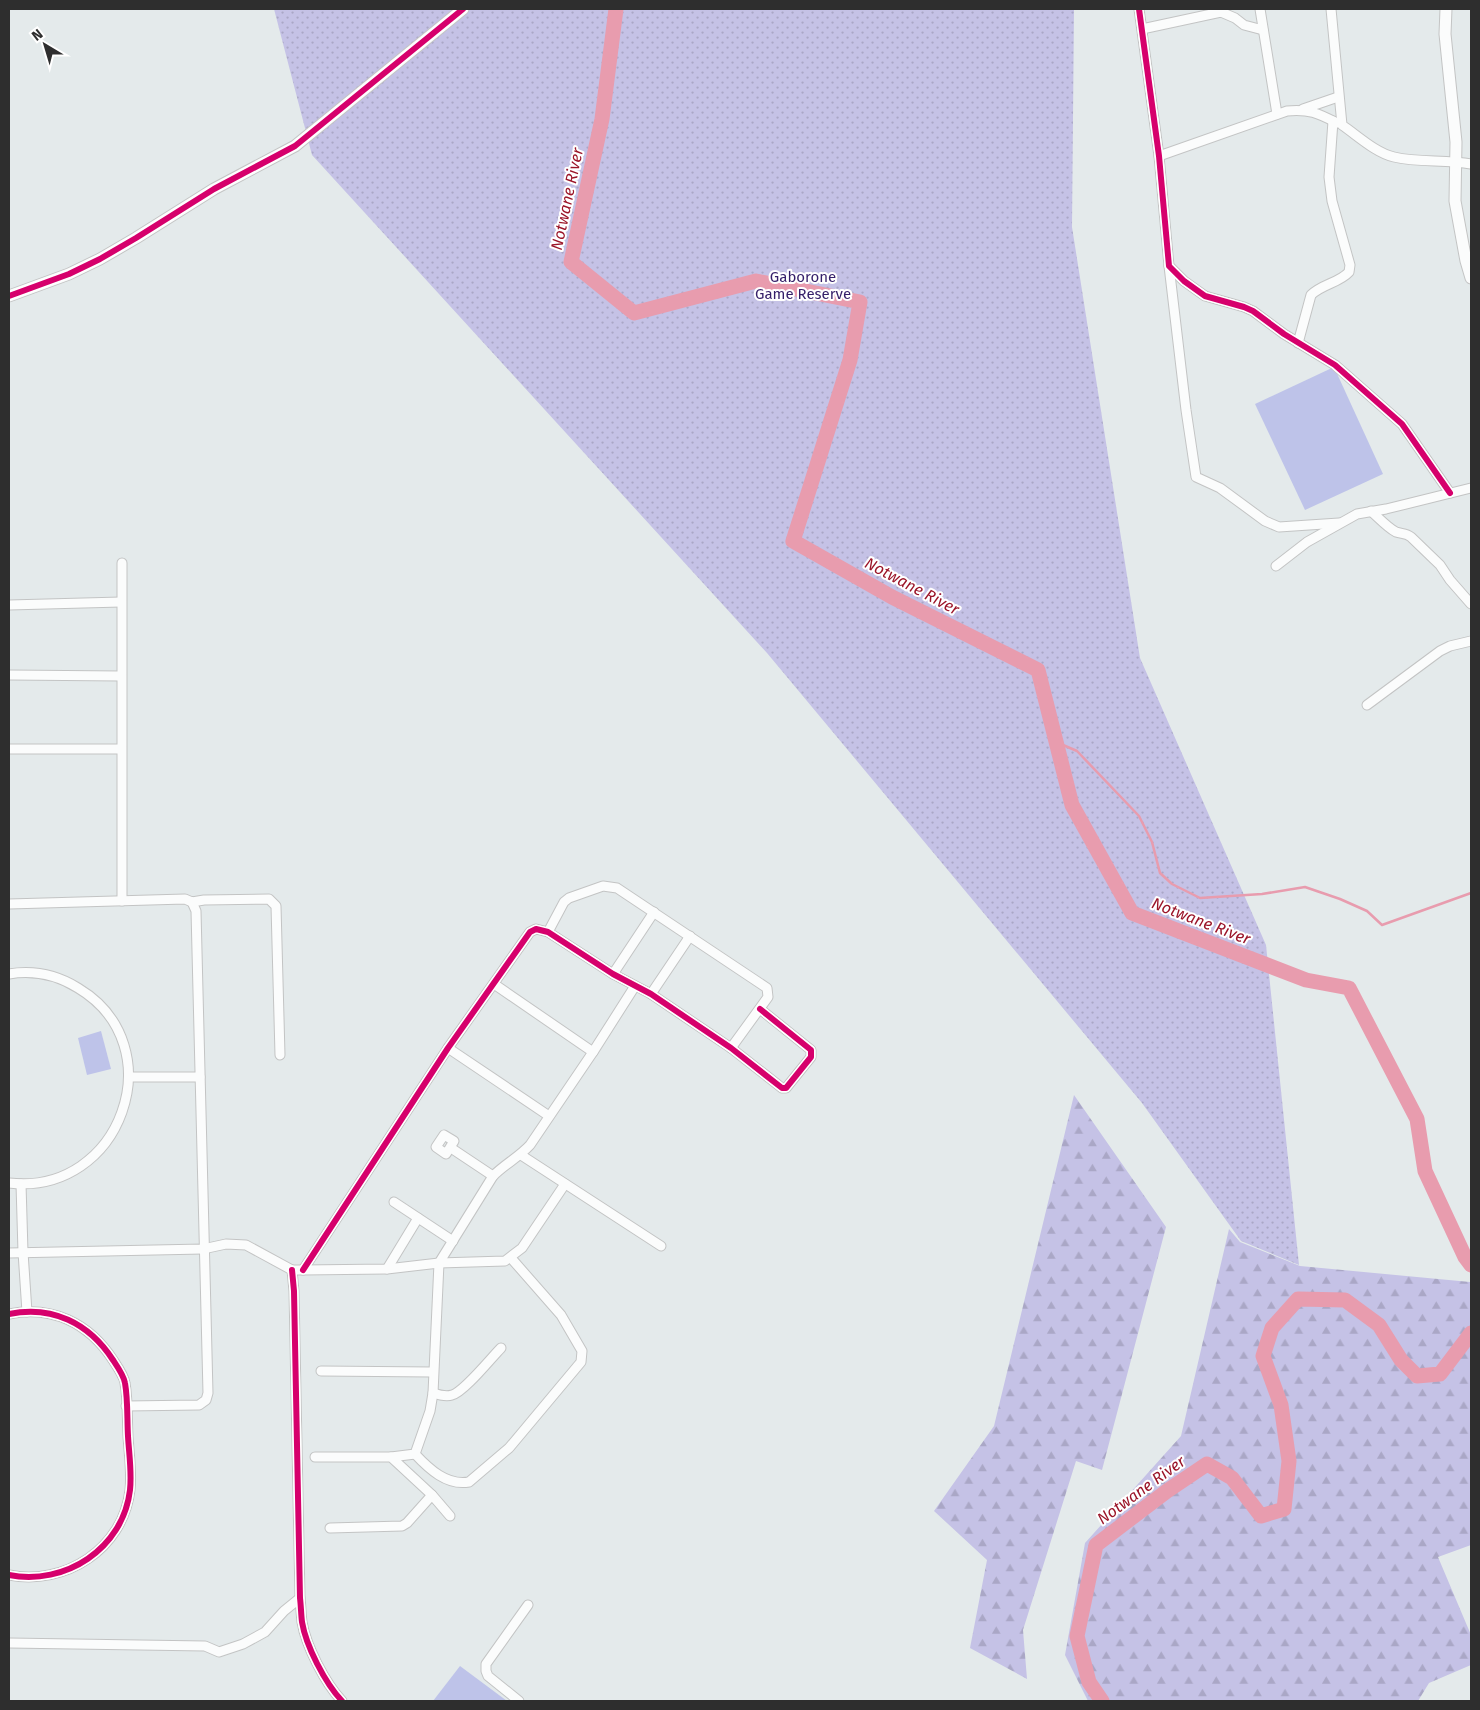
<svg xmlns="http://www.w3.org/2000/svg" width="1480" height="1710" font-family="'Fira Sans',sans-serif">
<defs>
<pattern id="forest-firs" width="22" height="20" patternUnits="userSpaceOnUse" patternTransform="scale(1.25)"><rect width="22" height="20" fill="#c5c2e6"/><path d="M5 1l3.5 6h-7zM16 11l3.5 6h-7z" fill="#aaa7c6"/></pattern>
<pattern id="park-dots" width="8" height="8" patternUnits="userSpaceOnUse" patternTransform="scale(1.25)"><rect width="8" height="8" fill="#c5c2e6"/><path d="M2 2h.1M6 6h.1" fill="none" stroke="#aaa7c6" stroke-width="1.8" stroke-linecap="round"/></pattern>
</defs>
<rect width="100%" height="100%" fill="#e4eaeb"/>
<g fill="url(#forest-firs)">
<path d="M1074,1095L1166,1227L1102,1470L1076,1461L1023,1630L1027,1679L970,1648L987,1560L934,1511L994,1426Z"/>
<path d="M1229,1229L1240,1242L1300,1266L1470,1282L1471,1285V1545L1438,1557L1471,1635V1665L1429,1683L1418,1701H1088L1065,1655L1085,1543L1181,1436Z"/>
</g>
<path fill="url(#park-dots)" d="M274,9H1074L1072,227L1140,658L1266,945L1299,1265L1241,1241L1142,1103L767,653L312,155Z"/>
<g fill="#bec3e9">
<path d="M1334,367L1383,474L1305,510L1255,404Z"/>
<path d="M101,1031L111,1069L87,1075L78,1038Z"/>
<path d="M460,1666L507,1701H433Z"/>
</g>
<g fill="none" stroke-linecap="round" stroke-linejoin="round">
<path stroke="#e89cae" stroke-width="2.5" d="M1056,742L1077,751L1139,816L1152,842L1160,873L1172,884L1200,898L1262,894L1305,887L1340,899L1367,911L1382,925L1471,893"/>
<g stroke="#e89cae" stroke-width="15">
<path d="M616,9L602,119L571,262L634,313L756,281L860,302L850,360L793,541L892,597L1038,670L1072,805L1132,913L1306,980L1349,988L1417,1119L1425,1171L1465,1257L1471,1265"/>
<path d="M1102,1701L1089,1682L1077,1636L1096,1545L1167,1491L1207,1464L1232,1478L1261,1516L1284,1509L1289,1461L1281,1405L1263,1356L1272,1328L1298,1299L1345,1300L1379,1325L1401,1360L1417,1376L1440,1374L1471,1333"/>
</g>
<defs>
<g id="minor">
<path d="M1139,9L1159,156L1169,266L1184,281L1205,296L1244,307L1253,311L1284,334L1335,365L1402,424L1450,493"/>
<path d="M1260,9L1277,114"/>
<path d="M1331,9L1342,125C1358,136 1376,153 1394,157C1419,163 1446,159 1471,164"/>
<path d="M1142,29L1221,12L1235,18L1244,25L1263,30"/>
<path d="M1303,109L1338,97"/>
<path d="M1159,156L1287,111C1309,109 1318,113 1337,123"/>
<path d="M1169,266L1186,410L1196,477L1220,488L1265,521L1279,527L1339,523"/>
<path d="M1298,343L1311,295C1322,284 1339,283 1349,272L1350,265L1332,201L1329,177L1333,121"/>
<path d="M1371,511C1379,518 1387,527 1396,532C1402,534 1406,533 1411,537L1440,565L1450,580L1471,604"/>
<path d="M122,563V901"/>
<path d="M1276,566L1307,542L1357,514L1386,509L1471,488"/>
<path d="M9,605L121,602"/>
<path d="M9,675L121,676"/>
<path d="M1367,705L1440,651L1450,646L1471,641"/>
<path d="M9,749H121"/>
<path d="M9,904L185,899L192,902L204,900L269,899L276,906L280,1055"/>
<path d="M548,932L564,902L569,898L603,886L617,888L767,988L768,997L731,1048"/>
<path d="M9,974C33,970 57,975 78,988C175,1046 121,1196 9,1183"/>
<path d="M613,974L654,912"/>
<path d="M494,984L593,1052"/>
<path d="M651,994L690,936"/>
<path d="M448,1048L549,1116"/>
<path d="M129,1077H200"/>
<path d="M444,1135L454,1141L446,1154L436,1147Z"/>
<path d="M451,1148L493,1176"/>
<path d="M521,1155L661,1246"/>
<path d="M21,1184L23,1252L27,1312"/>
<path d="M394,1202L453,1241"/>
<path d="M9,1253L203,1249L226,1244L246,1245L292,1270H303L387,1269L439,1263L505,1261L522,1248L565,1184"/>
<path d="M387,1269L418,1218"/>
<path d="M292,1270L294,1291L300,1598C301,1606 301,1614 302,1622C306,1646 325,1683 342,1701"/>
<path d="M303,1270L448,1048L530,932L536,929L548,932L613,974L651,994L731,1048L782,1088H786L811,1057V1050L760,1009"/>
<path d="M9,1314C52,1305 89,1323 113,1360C117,1366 124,1376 125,1383C128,1400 127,1419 128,1436C129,1454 132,1472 130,1490C123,1549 65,1586 9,1575"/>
<path d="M321,1371L432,1372"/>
<path d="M433,1393C439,1395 446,1397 452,1395C464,1392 491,1358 501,1348"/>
<path d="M126,1406L199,1405L206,1400L208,1393L196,911L192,902"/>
<path d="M415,1454C429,1469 447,1486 469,1482L509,1448L581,1362L582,1351L561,1315L511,1258"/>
<path d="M315,1457H391L432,1495L450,1516"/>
<path d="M391,1457L415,1454L430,1411L433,1393L439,1263L493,1176C505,1164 519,1157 530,1145L593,1052L635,986"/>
<path d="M330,1528L402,1526L407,1523L432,1495"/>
<path d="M9,1643L205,1646L219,1652L243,1644L265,1632L284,1611L300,1598"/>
<path d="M519,1701L488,1676L486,1671V1664L528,1605"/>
</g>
<g id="tertiary">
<path d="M1446,9L1445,34L1456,142L1455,201L1466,261L1471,278"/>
<path d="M9,296L69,274L100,259L136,238L214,189L295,146L463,9"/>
</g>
</defs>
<use href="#minor" stroke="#c3c4c4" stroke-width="11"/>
<use href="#tertiary" stroke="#c3c4c4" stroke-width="13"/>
<use href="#minor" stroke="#fbfcfc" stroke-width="9"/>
<use href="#tertiary" stroke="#fbfcfc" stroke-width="11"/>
<defs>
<g id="cycleway">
<path d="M1139,9L1159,156L1169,266L1184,281L1205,296L1244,307L1253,311L1284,334L1335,365L1402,424L1450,493"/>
<path d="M9,296L69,274L100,259L136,238L214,189L295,146L463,9"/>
<path d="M292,1270L294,1291L300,1598C301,1606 301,1614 302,1622C306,1646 325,1683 342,1701"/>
<path d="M303,1270L448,1048L530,932L536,929L548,932L613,974L651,994L731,1048L782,1088H786L811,1057V1050L760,1009"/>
<path d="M9,1314C52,1305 89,1323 113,1360C117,1366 124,1376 125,1383C128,1400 127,1419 128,1436C129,1454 132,1472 130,1490C123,1549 65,1586 9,1575"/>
</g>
</defs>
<use href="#cycleway" stroke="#fff" stroke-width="9"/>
<use href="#cycleway" stroke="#d6006c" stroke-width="6"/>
</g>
<g text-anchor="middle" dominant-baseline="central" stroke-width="4" stroke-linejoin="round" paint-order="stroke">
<g font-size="15" fill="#351f69" stroke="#fff">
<text x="803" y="277">Gaborone<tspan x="803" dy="17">Game Reserve</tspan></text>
</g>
<g font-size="16" font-style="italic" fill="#9b1529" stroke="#fff">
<text transform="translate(567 199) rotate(-78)">Notwane River</text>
<text transform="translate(912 586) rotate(28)">Notwane River</text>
<text transform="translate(1201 921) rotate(21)">Notwane River</text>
<text transform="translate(1141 1490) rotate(-36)">Notwane River</text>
</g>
</g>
<rect width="1480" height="1710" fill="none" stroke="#2e2e2e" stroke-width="20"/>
<g transform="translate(45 45) rotate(322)" stroke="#ffffff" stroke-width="4" paint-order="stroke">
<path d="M0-4L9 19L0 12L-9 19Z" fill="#2e2e2e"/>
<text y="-8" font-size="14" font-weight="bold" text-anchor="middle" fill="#2e2e2e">N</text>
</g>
</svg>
